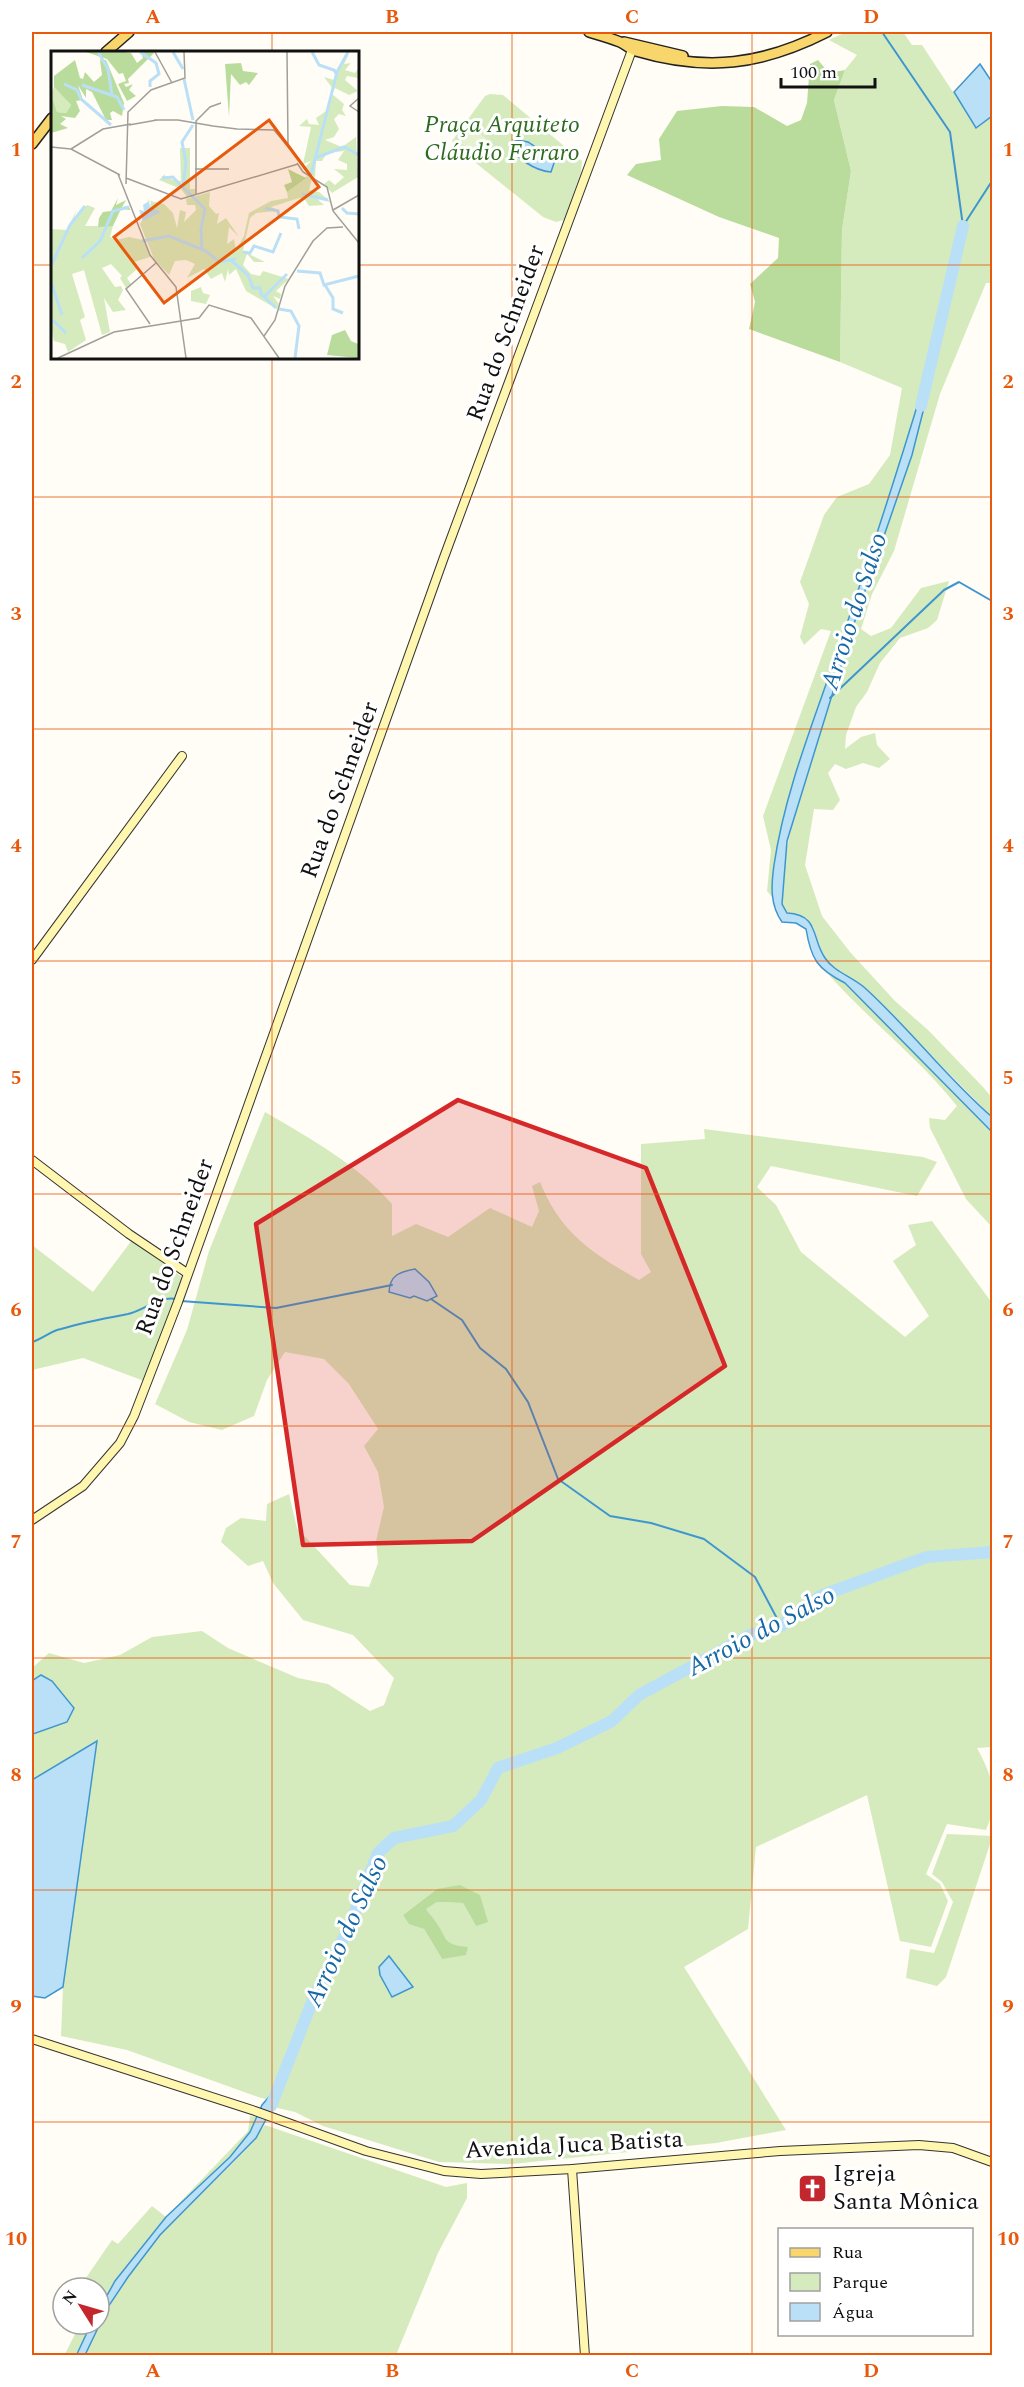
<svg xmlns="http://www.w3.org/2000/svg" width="1024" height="2387" font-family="Spectral,serif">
<rect width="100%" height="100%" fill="#fffdf5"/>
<g fill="#d5ebbd" fill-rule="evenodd">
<path d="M846,32H903L912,45H922L976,127L992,116V283H986L940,394L894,551L872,594L861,629L871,636L891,628L921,588L949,581L937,620L928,628L900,638L880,663L867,692L856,707L846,735L845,749L861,737L875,733L877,745L890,759L879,768L863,763L846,769L835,764L828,773L840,800L833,810L814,809L805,865L822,916L850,952L895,1001L928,1030L983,1087L992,1098V1117L864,987L832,966L824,957L813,926C803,921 787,917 783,906C774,883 798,802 805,777L928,392L922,391C896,477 868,562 839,647C811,728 778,811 772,897L767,891L771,850L763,816L831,631L821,629L804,645L800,637L809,604L800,582L824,515L837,497L869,484L890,455L902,388L840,362L842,230L851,171L834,100L845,70L857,55L829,40Z"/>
<path d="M490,94L503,95L582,161L581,172L564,220L556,222L543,217L456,147L452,141L485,96Z"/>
<path d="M828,974L845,983L992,1132V1227L966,1199L930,1128L929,1118L945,1120L957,1106C919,1058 869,1020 828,974Z"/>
<path d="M265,1112C311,1139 357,1164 392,1204V1236L416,1224L448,1237L490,1208L532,1227L539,1211L532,1186L540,1182C561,1234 592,1253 639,1280L651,1272L641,1254V1144L705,1139L704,1129L923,1157L937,1162L917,1196L771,1166L757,1187L776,1205L801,1252L905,1337L929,1316L893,1261L916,1245L908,1225L932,1221L992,1303V1747L977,1748C993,1778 1000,1797 986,1830L947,1824L926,1874L940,1884L948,1901L931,1947L900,1941L867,1795L756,1847L748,1929L684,1967L786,2130L716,2143L512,2164L439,2162L323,2126L295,2112L273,2107L278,2097L274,2091L266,2099L261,2098L127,2050L61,2036L63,1987L96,1741L32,1780V1734L66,1722L74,1708L52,1681L41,1675L32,1681V1668L49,1653L84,1663L120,1655L152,1637L202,1631L228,1648L298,1678L328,1684L370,1711L384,1705L394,1678L353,1635L303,1620L273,1583L263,1561L248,1566L221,1542L226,1528L241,1518L266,1521L267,1504L289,1494L297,1528L350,1585L369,1587L378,1563L376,1541L384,1507L378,1472L364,1446L378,1429L349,1384L324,1359L285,1352L267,1380L254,1416L222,1430L189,1422L155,1404L187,1330L209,1251ZM437,1889L480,1895L476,1926L463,1903L437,1902L425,1909C434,1921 441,1936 453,1946L442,1959L424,1929L403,1915ZM389,1956L391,1958L413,1987L380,1975L379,1967Z"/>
<path d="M132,1240L183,1278L144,1381L83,1358L32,1370V1245L93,1292Z"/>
<path d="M947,1834L992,1836V1838L946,1977L937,1986L906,1978L910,1949L934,1953L953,1902L942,1882L932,1874Z"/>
<path d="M250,2116L257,2117L250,2132L230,2157L166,2217L115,2281L99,2310V2288H79L112,2240L118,2244L152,2206L166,2217L248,2131Z"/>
<path d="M265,2125L446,2187L467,2183V2198L438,2253L396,2355L85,2356C104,2312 129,2270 160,2235C194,2197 235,2166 265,2125Z"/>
<path d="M80,2324H91L76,2355L64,2356Z"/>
</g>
<g fill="#b9dc9c">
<path d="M818,60L829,73L845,70L834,100L851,171L842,230L840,362L749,329L755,302L750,284L778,258L779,238L719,217L627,175L636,164L661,160L659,139L677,111L722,106L754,107L787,126L801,120L807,103L810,64Z"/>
<path d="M460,1885L480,1895L488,1922L476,1926L463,1903L437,1902L426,1909C428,1913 432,1916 435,1921C448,1938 442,1945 468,1947L466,1955L442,1959L424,1929L409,1924L403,1915L437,1889Z"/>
</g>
<path fill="#e6f2cf" d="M471,126L494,145L482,160L459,141Z"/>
<g fill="#b9e0f7" stroke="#3f96cf" stroke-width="1.5">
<path d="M980,64L992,82V116L976,128L954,92Z"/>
<path d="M518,140L528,142L555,160L551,172C537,171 512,158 511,143Z"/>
<path d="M922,390L928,392L912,455L858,611L787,841L782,904L787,913C820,915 811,938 825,958C834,972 853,977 865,988C910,1029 947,1078 992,1117V1132L845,983C817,969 811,959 806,929L796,923L782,922C770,905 771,886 774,865C785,790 815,718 839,647C868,562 896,476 922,390Z"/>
<path d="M415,1269L429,1282L437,1296L427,1301L414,1296L410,1298L389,1292C390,1275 399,1272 415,1269Z"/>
<path d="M41,1675L52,1681L74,1708L67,1722L33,1734L32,1681Z"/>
<path d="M97,1741L63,1987L45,1998L32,1996V1780Z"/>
<path d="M389,1956L413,1987L392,1997L380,1975L379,1967Z"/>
<path d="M274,2091L278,2097L256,2138L160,2235L128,2277L108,2307L85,2355L76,2356L91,2324H99V2310L115,2281L166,2217L230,2157L250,2132L262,2105Z"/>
</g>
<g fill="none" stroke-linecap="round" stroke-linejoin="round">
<g stroke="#3f96cf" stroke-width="2">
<path d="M882,32L950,132L963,226"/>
<path d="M963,226L992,181"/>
<path d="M830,698L944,590L959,582L992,601"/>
<path d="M431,1299L462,1320L480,1348L506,1369L528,1402L558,1479L610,1516L651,1523L704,1539L755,1577L781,1626"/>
<path d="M181,1301L276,1308L392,1285"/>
<path d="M32,1342C41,1340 50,1331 61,1329C83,1322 106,1318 128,1314C145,1310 158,1296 176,1299"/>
</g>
<g stroke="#b9e0f7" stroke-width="12">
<path d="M921,406L963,226"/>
<path d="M271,2106L314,1997L349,1927L378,1853L394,1838L453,1826L481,1800L498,1768L557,1748L612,1721L639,1695L750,1635L781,1626L820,1596L927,1557L992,1552"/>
</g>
<defs>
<g id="secondary">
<path d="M32,960L182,756"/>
<path d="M32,1160L129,1234L187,1273"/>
<path d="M32,1520L83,1486L120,1443L134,1416L178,1302L443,560L632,50L638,48"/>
<path d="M32,2039L255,2111L366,2151L444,2171L481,2174L572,2169L780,2151L919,2145L953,2148L992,2162"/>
<path d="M572,2169L585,2356"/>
</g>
<g id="primary">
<path d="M589,32C599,35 610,38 620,42C625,44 630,49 636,51C707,72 762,65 827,32"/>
<path d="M624,42L683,56"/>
<path d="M106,52L129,32"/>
<path d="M32,144L52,118"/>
</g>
</defs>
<use href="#secondary" stroke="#333" stroke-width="10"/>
<use href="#primary" stroke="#222" stroke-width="12"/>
<use href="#secondary" stroke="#fff6b0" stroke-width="8"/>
<use href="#primary" stroke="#f9d66b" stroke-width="9"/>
</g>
<path fill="#d62828" fill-opacity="0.2" stroke="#d62828" stroke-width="4.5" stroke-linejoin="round" d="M458,1100L646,1168L725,1366L472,1541L303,1545L256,1224Z"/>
<path fill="none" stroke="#e8590c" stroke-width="1.5" stroke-opacity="0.55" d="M272,32V52M512,32V2356M752,32V2356M32,265H52M357,265H992M272,357V2356M32,497H992M32,729H992M32,961H992M32,1194H992M32,1426H992M32,1658H992M32,1890H992M32,2122H992"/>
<defs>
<symbol id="church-square" viewBox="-11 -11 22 22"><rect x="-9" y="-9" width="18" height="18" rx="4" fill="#c4262e" stroke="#fff"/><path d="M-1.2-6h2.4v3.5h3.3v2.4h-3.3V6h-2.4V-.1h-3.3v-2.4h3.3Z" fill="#fff"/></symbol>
</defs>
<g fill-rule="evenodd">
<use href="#church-square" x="796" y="2172" width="33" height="33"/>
</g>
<g text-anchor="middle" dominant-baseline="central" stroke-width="6" stroke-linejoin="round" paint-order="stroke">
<g font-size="24" font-style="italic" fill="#2f6b1f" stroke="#fff">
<text x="502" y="125">Praça Arquiteto<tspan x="502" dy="28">Cláudio Ferraro</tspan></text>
</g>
<g font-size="24" fill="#111" stroke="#fff">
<text transform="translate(506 333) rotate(-70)">Rua do Schneider</text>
<text transform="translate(340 790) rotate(-70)">Rua do Schneider</text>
<text transform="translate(175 1247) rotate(-70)">Rua do Schneider</text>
<text transform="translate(574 2145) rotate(-3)">Avenida Juca Batista</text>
</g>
<g font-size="24" fill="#111" stroke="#fff" text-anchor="start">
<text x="833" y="2174">Igreja<tspan x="833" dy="28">Santa Mônica</tspan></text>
</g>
<g font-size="26" font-style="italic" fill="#1768a6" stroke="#fff">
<text transform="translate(854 611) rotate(-72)">Arroio do Salso</text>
<text transform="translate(761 1631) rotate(-28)">Arroio do Salso</text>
<text transform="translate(346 1931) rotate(-65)">Arroio do Salso</text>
</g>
</g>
<g transform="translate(51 51)">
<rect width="308" height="308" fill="#fffdf5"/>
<path d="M298,3L293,13L300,12L294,19L304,22L307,18V27L296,25L294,29L307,40L298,44L284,37L281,43L293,53L291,59L295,65L288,63L283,68L288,78L283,86L274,89L291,96L305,86L307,126L281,142L273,133L278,129L284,134L293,126L283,118L296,119V113L287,109L293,100L276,102L271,110H265L264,127L254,116L260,110L252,113L260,76L248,75L256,68L258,73L268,74L265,67L275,60L282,38L273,26L283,29L285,22L267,13L286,19ZM3,36L20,54L15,62L6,61L0,43ZM129,97H139V138H144V144L136,146L130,138L108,129L114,123V127L130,130ZM256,125L261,128L258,139L268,141L281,152L263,145L273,154L258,155L253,147H248L220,156L227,159L224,160L205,162L199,167L193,195L192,200L214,211H203L196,203L192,214L200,223L209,225L212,220L238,228L225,240L230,243L229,248L222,245L228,253L226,258L195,240L185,218L178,224L177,218L174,231L171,222L160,228L153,218L136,227L144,213L135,209L124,210L118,224L103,208L89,173L99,156L100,151L95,149L113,153L122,162L126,177L129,159L135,161L133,171L145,159L144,154H136L135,148L159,141L158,155L165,163L168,162L166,173L175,167L188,186L178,176L176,193L183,188L185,199L193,185L198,162L220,150L237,147L236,141ZM36,154L44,157L34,175H62L59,186L65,189L78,186L92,189L99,206L83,211L86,218L76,227L80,233L75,237L69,227L71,225L60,213L51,217L64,236L70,235L72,239L67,249L75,259L62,261L53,247L59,281L51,284L33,219L21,223L34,266L29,269L35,289L17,301L14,293L3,290L1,281L0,178L16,179L26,158L21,172ZM150,236L152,242L159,244L155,253L140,250V240Z" fill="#d5ebbd"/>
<path d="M35,1H73L80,2L86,12L92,7L90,1H102L103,2L77,28L78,32L73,33L75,36L82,33L78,39L85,45L76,50L67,33L75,30L72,22L68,23L56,8ZM24,9L29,27L32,28L34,21L43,31L51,24L49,9H55L73,52L71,65L62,60L59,62L61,69H55L41,41L35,38V47L27,34L32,49L25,50L29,60L24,67L10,65L15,68L9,73L17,77L0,82V43L6,61L15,62L20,54L3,36V25ZM190,12L192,20L207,22L198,34L195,31L189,34L180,23L178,66L174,13ZM237,118L255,127L236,141L233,134L241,131ZM67,147L65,154L75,149L71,156L78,155L79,159L70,158L62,175L47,176L48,167L52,161L60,160ZM294,279L300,290L307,293V307L276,304L281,284Z" fill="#b9dc9c"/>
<path d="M98,150L99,156L110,161L92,170L88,159L93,160L92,154Z" fill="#b9e0f7"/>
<path fill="none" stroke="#b9e0f7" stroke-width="3" d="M47,1L57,18L61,44M89,1L105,12L108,23L99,30V36M122,1L132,18M261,1L268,14L283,19L286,24M133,28L142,69M13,33L26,39L30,48L60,74M31,34L66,46L73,59M142,74L131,91L135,111L132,136L154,158L150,178L151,199M264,107L293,96L308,104M260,124L286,21L297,1M111,127L122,126L130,135M251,143L277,149M214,157L227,160L228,166L246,168L248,178M291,157L296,162L308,163M91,190L118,185L155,200L168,211L185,208M192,201L199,202L203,195L222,201L230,182M31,207L49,190L62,160L78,156M181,210L197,224L202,237H209L210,243L225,257M1,213L19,174L34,155M246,220L269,222L273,234L308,225M0,231L11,264M274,234L282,247V258L292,262M214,245L236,223M228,258L240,260L248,275L244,307M2,269L15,282"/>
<path fill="none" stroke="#a09f9a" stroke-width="1.5" d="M104,1L121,32M236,1L237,93M308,47L299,55L308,61M103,69H127L162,75M78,74L106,69M162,75L186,78M186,78L223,79L239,98M0,96L20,98L69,124M20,98L52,78L80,73M246,112L252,121L276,136L282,160L308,192M144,118H178M67,123L99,204L125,236L135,307M75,127L130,148L247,113M75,133L77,61L100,39L134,27L133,1M145,144V70L159,56L170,52M282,159L308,144M99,273L75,238L105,212M213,285L224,269L234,235L262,190L276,177L292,176M7,307L63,281L148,267L158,254L200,267L228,307"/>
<path fill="#e8590c" fill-opacity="0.15" stroke="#e8590c" stroke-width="3" d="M218,69L268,136L113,252L63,186Z"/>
<rect width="308" height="308" fill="none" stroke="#111" stroke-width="3"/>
</g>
<rect width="1024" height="2387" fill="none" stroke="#ffffff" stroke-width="66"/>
<rect x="778" y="2228" width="195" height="108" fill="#ffffff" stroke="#a0a0a0" stroke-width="1.5"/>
<rect x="790" y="2248" width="30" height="9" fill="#f9d66b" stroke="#a0a0a0" stroke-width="1.5"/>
<text x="832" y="2258" font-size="18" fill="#111111">Rua</text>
<rect x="790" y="2273" width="30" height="18" fill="#d5ebbd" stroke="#a0a0a0" stroke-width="1.5"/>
<text x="832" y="2288" font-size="18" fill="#111111">Parque</text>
<rect x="790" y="2303" width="30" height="18" fill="#b9e0f7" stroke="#a0a0a0" stroke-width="1.5"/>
<text x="832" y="2318" font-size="18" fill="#111111">Água</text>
<g transform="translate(81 2306) rotate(307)"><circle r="28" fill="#ffffff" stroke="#a0a0a0" stroke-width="1.5"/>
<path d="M0-4.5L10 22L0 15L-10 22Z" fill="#c4262e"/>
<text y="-9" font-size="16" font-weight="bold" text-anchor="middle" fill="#111111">N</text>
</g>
<path d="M781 78v9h94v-9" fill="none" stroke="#111111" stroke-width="3"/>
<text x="790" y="78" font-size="18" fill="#111111" stroke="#ffffff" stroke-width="4.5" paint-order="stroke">100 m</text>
<rect x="33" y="33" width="958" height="2321" fill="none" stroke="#e8590c" stroke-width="2"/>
<g font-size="20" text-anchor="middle" font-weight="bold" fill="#e8590c">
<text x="153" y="23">A</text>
<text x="392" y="23">B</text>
<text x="632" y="23">C</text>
<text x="871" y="23">D</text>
<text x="16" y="156">1</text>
<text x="1008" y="156">1</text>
<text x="16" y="388">2</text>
<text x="1008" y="388">2</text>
<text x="16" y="620">3</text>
<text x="1008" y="620">3</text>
<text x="16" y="852">4</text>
<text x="1008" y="852">4</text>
<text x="16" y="1084">5</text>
<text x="1008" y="1084">5</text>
<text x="16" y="1316">6</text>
<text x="1008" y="1316">6</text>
<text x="16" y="1548">7</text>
<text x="1008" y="1548">7</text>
<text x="16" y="1781">8</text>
<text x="1008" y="1781">8</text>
<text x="16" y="2013">9</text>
<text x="1008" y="2013">9</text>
<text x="16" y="2245">10</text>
<text x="1008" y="2245">10</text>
<text x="153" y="2377">A</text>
<text x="392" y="2377">B</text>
<text x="632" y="2377">C</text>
<text x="871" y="2377">D</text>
</g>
</svg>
